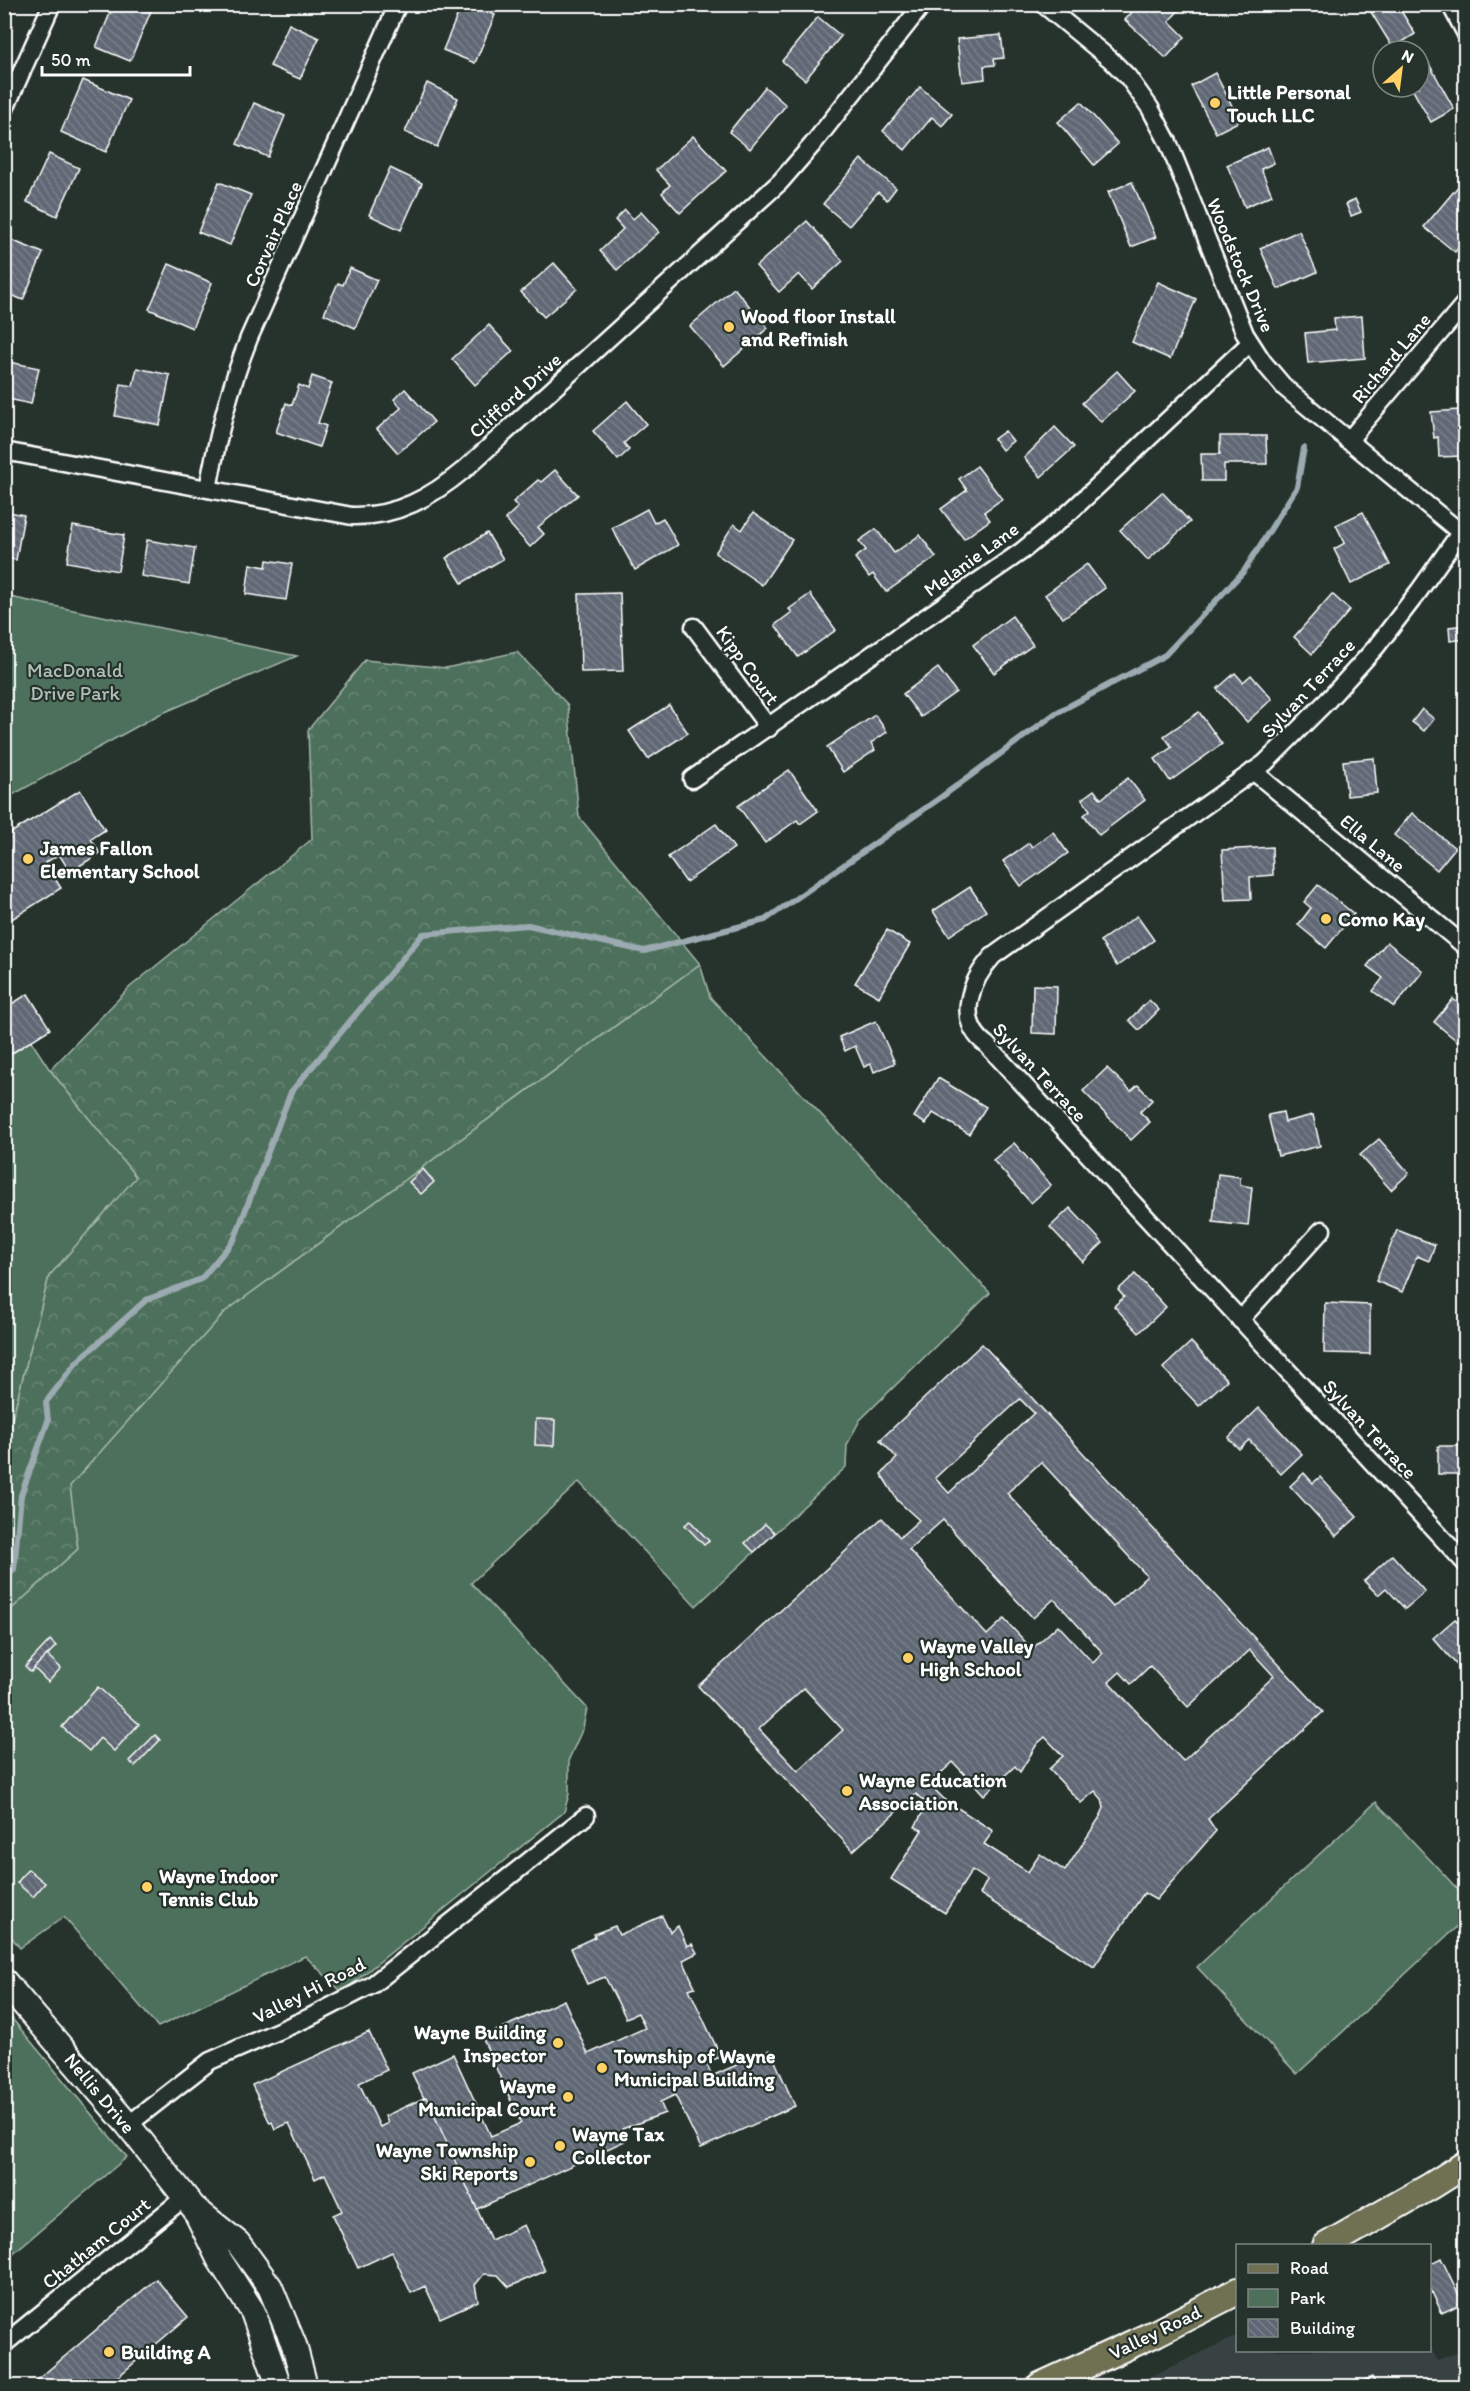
<svg xmlns="http://www.w3.org/2000/svg" width="1470" height="2391" font-family="Itim,sans-serif">
<defs>
<pattern id="forest-crowns" width="20" height="18" patternUnits="userSpaceOnUse" patternTransform="scale(1.5)"><rect width="20" height="18" fill="#4e705b"/><path d="M2 6a3 3 0 1 1 6 0M12 15a3 3 0 1 1 6 0" fill="none" stroke="#698574"/></pattern>
<pattern id="building-back-hatch" width="6" height="6" patternUnits="userSpaceOnUse" patternTransform="scale(1.5)"><rect width="6" height="6" fill="#606875"/><path d="M-1 5l2 2M0 0l6 6M5-1l2 2" fill="none" stroke="#787f8a"/></pattern>
</defs>
<rect width="100%" height="100%" fill="#26332d"/>
<filter id="ink" filterUnits="userSpaceOnUse"><feTurbulence type="fractalNoise" baseFrequency=".0167" numOctaves="2"/><feDisplacementMap in="SourceGraphic" scale="12" xChannelSelector="R" yChannelSelector="G"/><feConvolveMatrix kernelMatrix="1 2 1 2 8 2 1 2 1" color-interpolation-filters="sRGB"/></filter>
<g filter="url(#ink)">
<path fill="#374343" d="M1237,2336L1238,2350H1430V2345L1437,2360L1465,2350V2386H1130Z"/>
<path fill="url(#forest-crowns)" stroke="#a6b8ad" stroke-width="1.5" d="M517,652L568,705L579,817L700,964L225,1312L71,1486L78,1549L5,1615V1446L49,1276L135,1177L50,1070L130,987L312,839L308,730L365,660L446,668Z"/>
<g fill="#4e705b" stroke="#a6b8ad" stroke-width="1.5">
<path d="M5,596L297,656L158,715L5,799Z"/>
<path d="M700,964L710,997L990,1293L860,1420L847,1445L846,1467L696,1606L579,1482L471,1583L587,1708L583,1728L569,1759V1794L564,1812L342,1992L305,1956L158,2027L64,1917L20,1948L5,1929V1615L78,1549L70,1486L225,1312Z"/>
<path d="M31,1041L50,1070L136,1177L49,1276L5,1446V1058Z"/>
<path d="M1376,1802L1465,1897V1919L1297,2074L1197,1967Z"/>
<path d="M4,2009L127,2157L5,2260H4Z"/>
</g>
<g fill="none" stroke-linecap="round" stroke-linejoin="round">
<path stroke="#9cabb1" stroke-width="6" d="M4,1582L14,1569L21,1495L48,1421L46,1402L77,1362L146,1300L201,1279L234,1240L291,1092L423,934L528,925L644,951L765,920L940,798L1056,713L1165,655L1244,571L1297,487L1304,448"/>
</g>
<g fill="url(#building-back-hatch)" stroke="#fff" stroke-width="1.5" fill-rule="evenodd">
<path d="M114,4H135L151,11L130,61L96,47Z"/>
<path d="M462,4H469L495,15L475,63L443,50Z"/>
<path d="M1139,4L1183,6L1169,21L1185,37L1166,58L1125,20Z"/>
<path d="M1366,4H1397L1415,34L1393,48Z"/>
<path d="M818,17L841,36L805,80L782,61Z"/>
<path d="M289,24L319,38L300,79L270,66Z"/>
<path d="M1001,35L1004,58L994,59L995,65L984,66L985,79L962,82L957,39Z"/>
<path d="M1427,60L1454,109L1431,122L1411,87H1419V65Z"/>
<path d="M1215,73L1240,121L1216,133L1191,86Z"/>
<path d="M83,80L129,100L106,152L61,132Z"/>
<path d="M427,83L458,98L437,147L405,132Z"/>
<path d="M765,87L786,105L750,149L729,132Z"/>
<path d="M920,87L952,114L942,126L932,117L905,150L883,131Z"/>
<path d="M1081,102L1118,144L1094,165L1058,122Z"/>
<path d="M254,103L285,116L268,157L237,144Z"/>
<path d="M693,136L726,171L680,213L662,193L670,185L656,170Z"/>
<path d="M1268,147L1274,163L1261,169L1272,195L1245,207L1227,165Z"/>
<path d="M49,154L79,168L57,216L27,202Z"/>
<path d="M861,159L896,188L887,200L878,192L849,226L823,204Z"/>
<path d="M390,168L422,183L401,230L369,215Z"/>
<path d="M1466,177V239L1455,252L1424,227Z"/>
<path d="M219,182L251,195L230,245L198,232Z"/>
<path d="M1132,182L1156,237L1131,247L1108,192Z"/>
<path d="M1355,199L1361,212L1351,216L1346,204Z"/>
<path d="M625,210L633,219L641,212L659,232L617,270L600,251L623,229L615,220Z"/>
<path d="M807,221L843,261L812,289L799,274L779,292L756,266Z"/>
<path d="M1299,231L1317,272L1278,289L1260,248Z"/>
<path d="M11,240L43,253L23,300L4,292V256Z"/>
<path d="M554,263L577,289L544,317L521,292Z"/>
<path d="M169,264L212,283L192,328L149,309Z"/>
<path d="M350,268L377,280L355,328L324,314L338,283L343,285Z"/>
<path d="M1158,282L1196,299L1170,359L1132,342Z"/>
<path d="M734,288L768,328L724,366L690,326Z"/>
<path d="M1362,316L1365,358L1308,363L1305,333L1335,330L1334,318Z"/>
<path d="M489,325L513,351L475,385L452,359Z"/>
<path d="M4,361L39,368L31,404L4,398Z"/>
<path d="M137,368L170,375L160,425L115,416L121,384L133,386Z"/>
<path d="M1117,371L1135,391L1101,422L1082,403Z"/>
<path d="M312,376L332,383L318,423L326,426L319,447L276,432L286,403L292,405L299,385L308,389Z"/>
<path d="M405,389L434,422L398,453L377,429L401,408L394,399Z"/>
<path d="M627,401L646,424L624,443L629,450L618,460L593,431Z"/>
<path d="M1459,410L1463,456L1439,457L1438,437L1434,438L1431,412Z"/>
<path d="M1055,427L1074,447L1041,477L1024,458Z"/>
<path d="M1005,431L1013,441L1002,450L994,439Z"/>
<path d="M1220,436H1266L1267,464H1224V481H1202L1201,454H1220Z"/>
<path d="M977,466L1002,499L984,512L990,520L964,539L941,509L967,490L959,479Z"/>
<path d="M555,470L578,495L538,527L544,534L530,547L505,519L518,507L513,502L538,480L541,482Z"/>
<path d="M1162,492L1190,522L1148,560L1120,530Z"/>
<path d="M647,509L654,523L663,518L678,545L635,570L612,528Z"/>
<path d="M4,511L24,515L16,560L4,558Z"/>
<path d="M1363,512L1390,565L1351,584L1334,549L1345,543L1336,525Z"/>
<path d="M753,513L792,540L762,585L715,553L734,524L742,530Z"/>
<path d="M73,526L124,535L118,571L67,562Z"/>
<path d="M876,529L894,553L920,535L936,557L886,592L873,574L869,577L855,558L866,550L859,541Z"/>
<path d="M487,533L503,559L462,583L446,558Z"/>
<path d="M147,540L195,548L189,584L141,576Z"/>
<path d="M267,560L292,564L286,600L246,594L250,564L266,567Z"/>
<path d="M1087,564L1105,588L1063,618L1045,595Z"/>
<path d="M620,593L623,671L581,672L579,594Z"/>
<path d="M810,594L836,630L798,657L775,625L792,612L789,609Z"/>
<path d="M1332,594L1350,610L1312,654L1294,637Z"/>
<path d="M1012,616L1033,645L994,673L973,645Z"/>
<path d="M1466,625V639L1450,641L1449,627Z"/>
<path d="M938,668L956,692L921,717L903,694Z"/>
<path d="M1235,673L1243,682L1251,675L1272,699L1247,722L1217,689Z"/>
<path d="M669,705L688,733L648,759L629,731Z"/>
<path d="M1422,709L1434,719L1424,731L1412,722Z"/>
<path d="M1199,712L1222,744L1170,781L1155,759L1172,747L1164,736Z"/>
<path d="M875,715L887,732L871,743L875,750L843,772L827,747Z"/>
<path d="M1374,758L1377,793L1347,796L1343,761Z"/>
<path d="M789,770L818,811L800,824L797,820L765,843L738,806Z"/>
<path d="M1128,778L1145,800L1099,835L1084,815L1090,810L1082,799L1094,790L1101,799Z"/>
<path d="M80,790L105,830L91,839L100,853L70,872L59,854L45,863L61,888L4,924V837Z"/>
<path d="M1412,813L1455,848L1437,870L1394,835Z"/>
<path d="M716,824L734,848L686,882L668,857Z"/>
<path d="M1053,832L1068,853L1021,886L1003,861L1029,843L1032,847Z"/>
<path d="M1272,847L1273,875L1250,877L1251,899L1225,900L1222,850Z"/>
<path d="M1318,885L1354,914L1326,948L1298,925L1311,908L1304,902Z"/>
<path d="M970,887L986,911L949,936L933,911Z"/>
<path d="M1137,916L1154,940L1117,966L1100,941Z"/>
<path d="M887,930L910,944L879,997L855,983Z"/>
<path d="M1387,942L1423,971L1394,1007L1373,991L1383,978L1367,966Z"/>
<path d="M1033,985L1057,986L1056,1034L1032,1033Z"/>
<path d="M28,994L50,1029L4,1058V997L10,1005Z"/>
<path d="M1453,999L1466,1009V1040L1462,1045L1434,1022Z"/>
<path d="M1149,1000L1159,1010L1139,1030L1129,1020Z"/>
<path d="M876,1021L895,1063L874,1072L871,1064L864,1067L855,1046L845,1051L839,1037Z"/>
<path d="M1107,1068L1131,1091L1138,1085L1152,1100L1140,1112L1150,1122L1131,1140L1083,1091Z"/>
<path d="M938,1078L986,1107L969,1134L933,1113L926,1124L914,1117Z"/>
<path d="M1283,1112L1285,1122L1313,1115L1320,1146L1278,1156L1268,1115Z"/>
<path d="M1379,1139L1409,1173L1391,1190L1360,1155Z"/>
<path d="M1014,1143L1051,1185L1031,1203L993,1160Z"/>
<path d="M423,1169L434,1182L421,1194L409,1182Z"/>
<path d="M1218,1174L1240,1177V1185L1252,1187L1248,1226L1213,1222Z"/>
<path d="M1070,1208L1103,1243L1083,1262L1050,1227Z"/>
<path d="M1397,1230L1435,1245L1429,1261L1417,1256L1402,1292L1376,1281Z"/>
<path d="M1135,1274L1166,1307L1139,1333L1114,1306L1124,1297L1118,1290Z"/>
<path d="M1325,1303L1370,1305V1354L1324,1353Z"/>
<path d="M1191,1342L1227,1380L1199,1406L1163,1368Z"/>
<path d="M982,1344L1323,1712L1208,1819L1216,1831L1156,1900L1144,1893L1094,1967L980,1894L987,1880L972,1870L945,1913L891,1879L922,1830L915,1827L927,1804L916,1794L853,1851L698,1686L882,1518L900,1537L919,1520L898,1501L881,1474L897,1458L880,1440ZM1020,1399L1034,1413L949,1493L935,1478ZM1041,1462L1147,1576L1113,1607L1007,1493ZM943,1520L1033,1618L1054,1599L1103,1653L1093,1663L1058,1625L1032,1649L1004,1619L987,1635L909,1550ZM1250,1650L1274,1676L1183,1761L1109,1682L1120,1672L1131,1684L1150,1666L1188,1707ZM804,1688L843,1730L798,1771L759,1729ZM1045,1737L1063,1756L1049,1769L1081,1803L1095,1791L1102,1799L1104,1808L1100,1817L1065,1871L1040,1854L1028,1872L984,1844L993,1831L944,1799L929,1784L953,1762L984,1795L1015,1766L1020,1772L1037,1744Z"/>
<path d="M1259,1408L1302,1454L1281,1474L1249,1440L1239,1449L1228,1438Z"/>
<path d="M536,1419L555,1420L554,1446L535,1445Z"/>
<path d="M1460,1430H1466V1474H1438V1446H1459Z"/>
<path d="M1304,1473L1313,1483L1320,1477L1357,1517L1336,1536L1290,1486Z"/>
<path d="M690,1521L709,1541L704,1545L685,1525Z"/>
<path d="M765,1524L775,1533L754,1552L745,1543Z"/>
<path d="M1392,1555L1425,1592L1405,1609L1386,1588L1378,1595L1364,1581Z"/>
<path d="M1455,1619L1466,1630V1668L1462,1671L1433,1638Z"/>
<path d="M50,1640L56,1646L31,1672L25,1667Z"/>
<path d="M47,1655L61,1668L48,1682L34,1668Z"/>
<path d="M98,1687L139,1724L114,1751L100,1738L89,1751L62,1727Z"/>
<path d="M155,1735L160,1740L135,1766L129,1761Z"/>
<path d="M28,1869L45,1883L33,1897L17,1883Z"/>
<path d="M662,1916L670,1932L678,1926L687,1946L692,1944L697,1953L683,1960L695,1987L689,1989L721,2057L706,2062L712,2076L770,2050L795,2106L701,2148L675,2095L660,2102L665,2113L622,2129L627,2140L477,2209L412,2073L453,2054L491,2136L521,2123L482,2037L564,2000L588,2054L645,2028L638,2013L626,2018L605,1977L587,1984L571,1948L595,1937L594,1934L615,1926L619,1935Z"/>
<path d="M369,2032L387,2070L359,2083L380,2127L388,2123L385,2116L426,2097L491,2240L524,2225L545,2271L509,2287L498,2275L484,2274L475,2285L478,2301L440,2318L425,2286L411,2293L392,2252L358,2268L333,2215L342,2211L325,2174L315,2179L289,2123L275,2129L272,2122L270,2123L252,2085Z"/>
<path d="M1441,2258L1463,2303L1442,2313L1430,2288V2264Z"/>
<path d="M156,2279L188,2317L107,2386H30Z"/>
<path d="M1372,2377L1377,2386H1352Z"/>
</g>
<g fill="none" stroke-linecap="round" stroke-linejoin="round">
<defs>
<g id="street">
<path d="M1043,4L1111,60L1128,77L1150,108L1168,142L1245,334L1263,362L1285,388L1466,537"/>
<path d="M1450,4L1466,34"/>
<path d="M4,111L52,4"/>
<path d="M1348,441L1466,302"/>
<path d="M4,451L352,516C397,517 431,497 465,469L780,182L813,144L923,4"/>
<path d="M208,489C218,435 229,389 249,338L398,4"/>
<path d="M1460,533L1419,591L1376,647L1329,699L1265,763L993,956C971,980 954,1021 987,1045L1466,1564"/>
<path d="M694,627L769,728"/>
<path d="M1253,771L1466,947"/>
<path d="M692,779L1022,551L1071,511L1250,343"/>
<path d="M1240,1320L1322,1230"/>
<path d="M128,2125L210,2061L308,2018L372,1985L586,1816"/>
<path d="M4,2344L185,2197"/>
</g>
<g id="secondary">
<path d="M4,1981L128,2125L193,2207L238,2243L270,2287L294,2345L305,2386"/>
<path d="M197,2214L219,2259L253,2312L279,2386"/>
</g>
<g id="primary">
<path d="M1326,2246L1431,2186L1466,2164"/>
<path d="M1040,2386L1156,2333L1238,2291"/>
</g>
</defs>
<use href="#street" stroke="#fff" stroke-width="21"/>
<use href="#secondary" stroke="#fff" stroke-width="28"/>
<use href="#primary" stroke="#fff" stroke-width="30"/>
<use href="#street" stroke="#26332d" stroke-width="16"/>
<use href="#secondary" stroke="#26332d" stroke-width="24"/>
<use href="#primary" stroke="#706f52" stroke-width="26"/>
</g>
</g>
<g fill="#ffd166" stroke="#26332d" stroke-width="2">
<circle cx="1215" cy="103" r="6"/>
<circle cx="729" cy="327" r="6"/>
<circle cx="28" cy="859" r="6"/>
<circle cx="1326" cy="919" r="6"/>
<circle cx="908" cy="1658" r="6"/>
<circle cx="847" cy="1791" r="6"/>
<circle cx="147" cy="1887" r="6"/>
<circle cx="558" cy="2043" r="6"/>
<circle cx="602" cy="2068" r="6"/>
<circle cx="568" cy="2097" r="6"/>
<circle cx="560" cy="2146" r="6"/>
<circle cx="530" cy="2162" r="6"/>
<circle cx="109" cy="2352" r="6"/>
</g>
<g text-anchor="middle" dominant-baseline="central" stroke-width="4.5" stroke-linejoin="round" paint-order="stroke">
<g font-size="20" font-weight="bold" fill="#fff" stroke="#26332d" text-anchor="start">
<text x="1227" y="92">Little Personal<tspan x="1227" dy="23">Touch LLC</tspan></text>
<text x="741" y="316">Wood floor Install<tspan x="741" dy="23">and Refinish</tspan></text>
<text x="40" y="848">James Fallon<tspan x="40" dy="23">Elementary School</tspan></text>
<text x="1338" y="919">Como Kay</text>
<text x="920" y="1646">Wayne Valley<tspan x="920" dy="23">High School</tspan></text>
<text x="859" y="1780">Wayne Education<tspan x="859" dy="23">Association</tspan></text>
<text x="159" y="1876">Wayne Indoor<tspan x="159" dy="23">Tennis Club</tspan></text>
<text x="546" y="2032" text-anchor="end">Wayne Building<tspan x="546" dy="23">Inspector</tspan></text>
<text x="614" y="2056">Township of Wayne<tspan x="614" dy="23">Municipal Building</tspan></text>
<text x="556" y="2086" text-anchor="end">Wayne<tspan x="556" dy="23">Municipal Court</tspan></text>
<text x="572" y="2134">Wayne Tax<tspan x="572" dy="23">Collector</tspan></text>
<text x="518" y="2150" text-anchor="end">Wayne Township<tspan x="518" dy="23">Ski Reports</tspan></text>
<text x="121" y="2352">Building A</text>
</g>
<g font-size="20" fill="#fff" stroke="#26332d">
<text transform="translate(273 234) rotate(-66)">Corvair Place</text>
<text transform="translate(1241 265) rotate(67)">Woodstock Drive</text>
<text transform="translate(1391 358) rotate(-50)">Richard Lane</text>
<text transform="translate(515 395) rotate(-42)">Clifford Drive</text>
<text transform="translate(971 559) rotate(-36)">Melanie Lane</text>
<text transform="translate(748 665) rotate(54)">Kipp Court</text>
<text transform="translate(1308 688) rotate(-47)">Sylvan Terrace</text>
<text transform="translate(1373 843) rotate(40)">Ella Lane</text>
<text transform="translate(1040 1072) rotate(47)">Sylvan Terrace</text>
<text transform="translate(1370 1429) rotate(47)">Sylvan Terrace</text>
<text transform="translate(309 1990) rotate(-27)">Valley Hi Road</text>
<text transform="translate(100 2093) rotate(50)">Nellis Drive</text>
<text transform="translate(96 2243) rotate(-39)">Chatham Court</text>
<text transform="translate(1155 2332) rotate(-26)">Valley Road</text>
</g>
<g font-size="20" fill="#afbfb5" stroke="#26332d">
<text x="75" y="670">MacDonald<tspan x="75" dy="23">Drive Park</tspan></text>
</g>
</g>
<rect width="1470" height="2391" fill="none" stroke="#26332d" stroke-width="24"/>
<rect x="12" y="12" width="1446" height="2367" fill="none" stroke="#fff" stroke-width="2" filter="url(#ink)"/>
<rect x="1236" y="2244" width="195" height="108" fill="#26332d" stroke="#7d8581" stroke-width="1.5"/>
<rect x="1248" y="2264" width="30" height="9" fill="#706f52" stroke="#7d8581" stroke-width="1.5"/>
<text x="1290" y="2274" font-size="18" fill="#ffffff">Road</text>
<rect x="1248" y="2289" width="30" height="18" fill="#4e705b" stroke="#7d8581" stroke-width="1.5"/>
<text x="1290" y="2304" font-size="18" fill="#ffffff">Park</text>
<rect x="1248" y="2319" width="30" height="18" fill="url(#building-back-hatch)" stroke="#7d8581" stroke-width="1.5"/>
<text x="1290" y="2334" font-size="18" fill="#ffffff">Building</text>
<g transform="translate(1401 69) rotate(28)"><circle r="28" fill="#26332d" stroke="#7d8581" stroke-width="1.5"/>
<path d="M0-4.5L10 22L0 15L-10 22Z" fill="#ffd166"/>
<text y="-9" font-size="16" font-weight="bold" text-anchor="middle" fill="#ffffff">N</text>
</g>
<path d="M42 66v9h148v-9" fill="none" stroke="#ffffff" stroke-width="3"/>
<text x="51" y="66" font-size="18" fill="#ffffff" stroke="#26332d" stroke-width="4.5" paint-order="stroke">50 m</text>
</svg>
